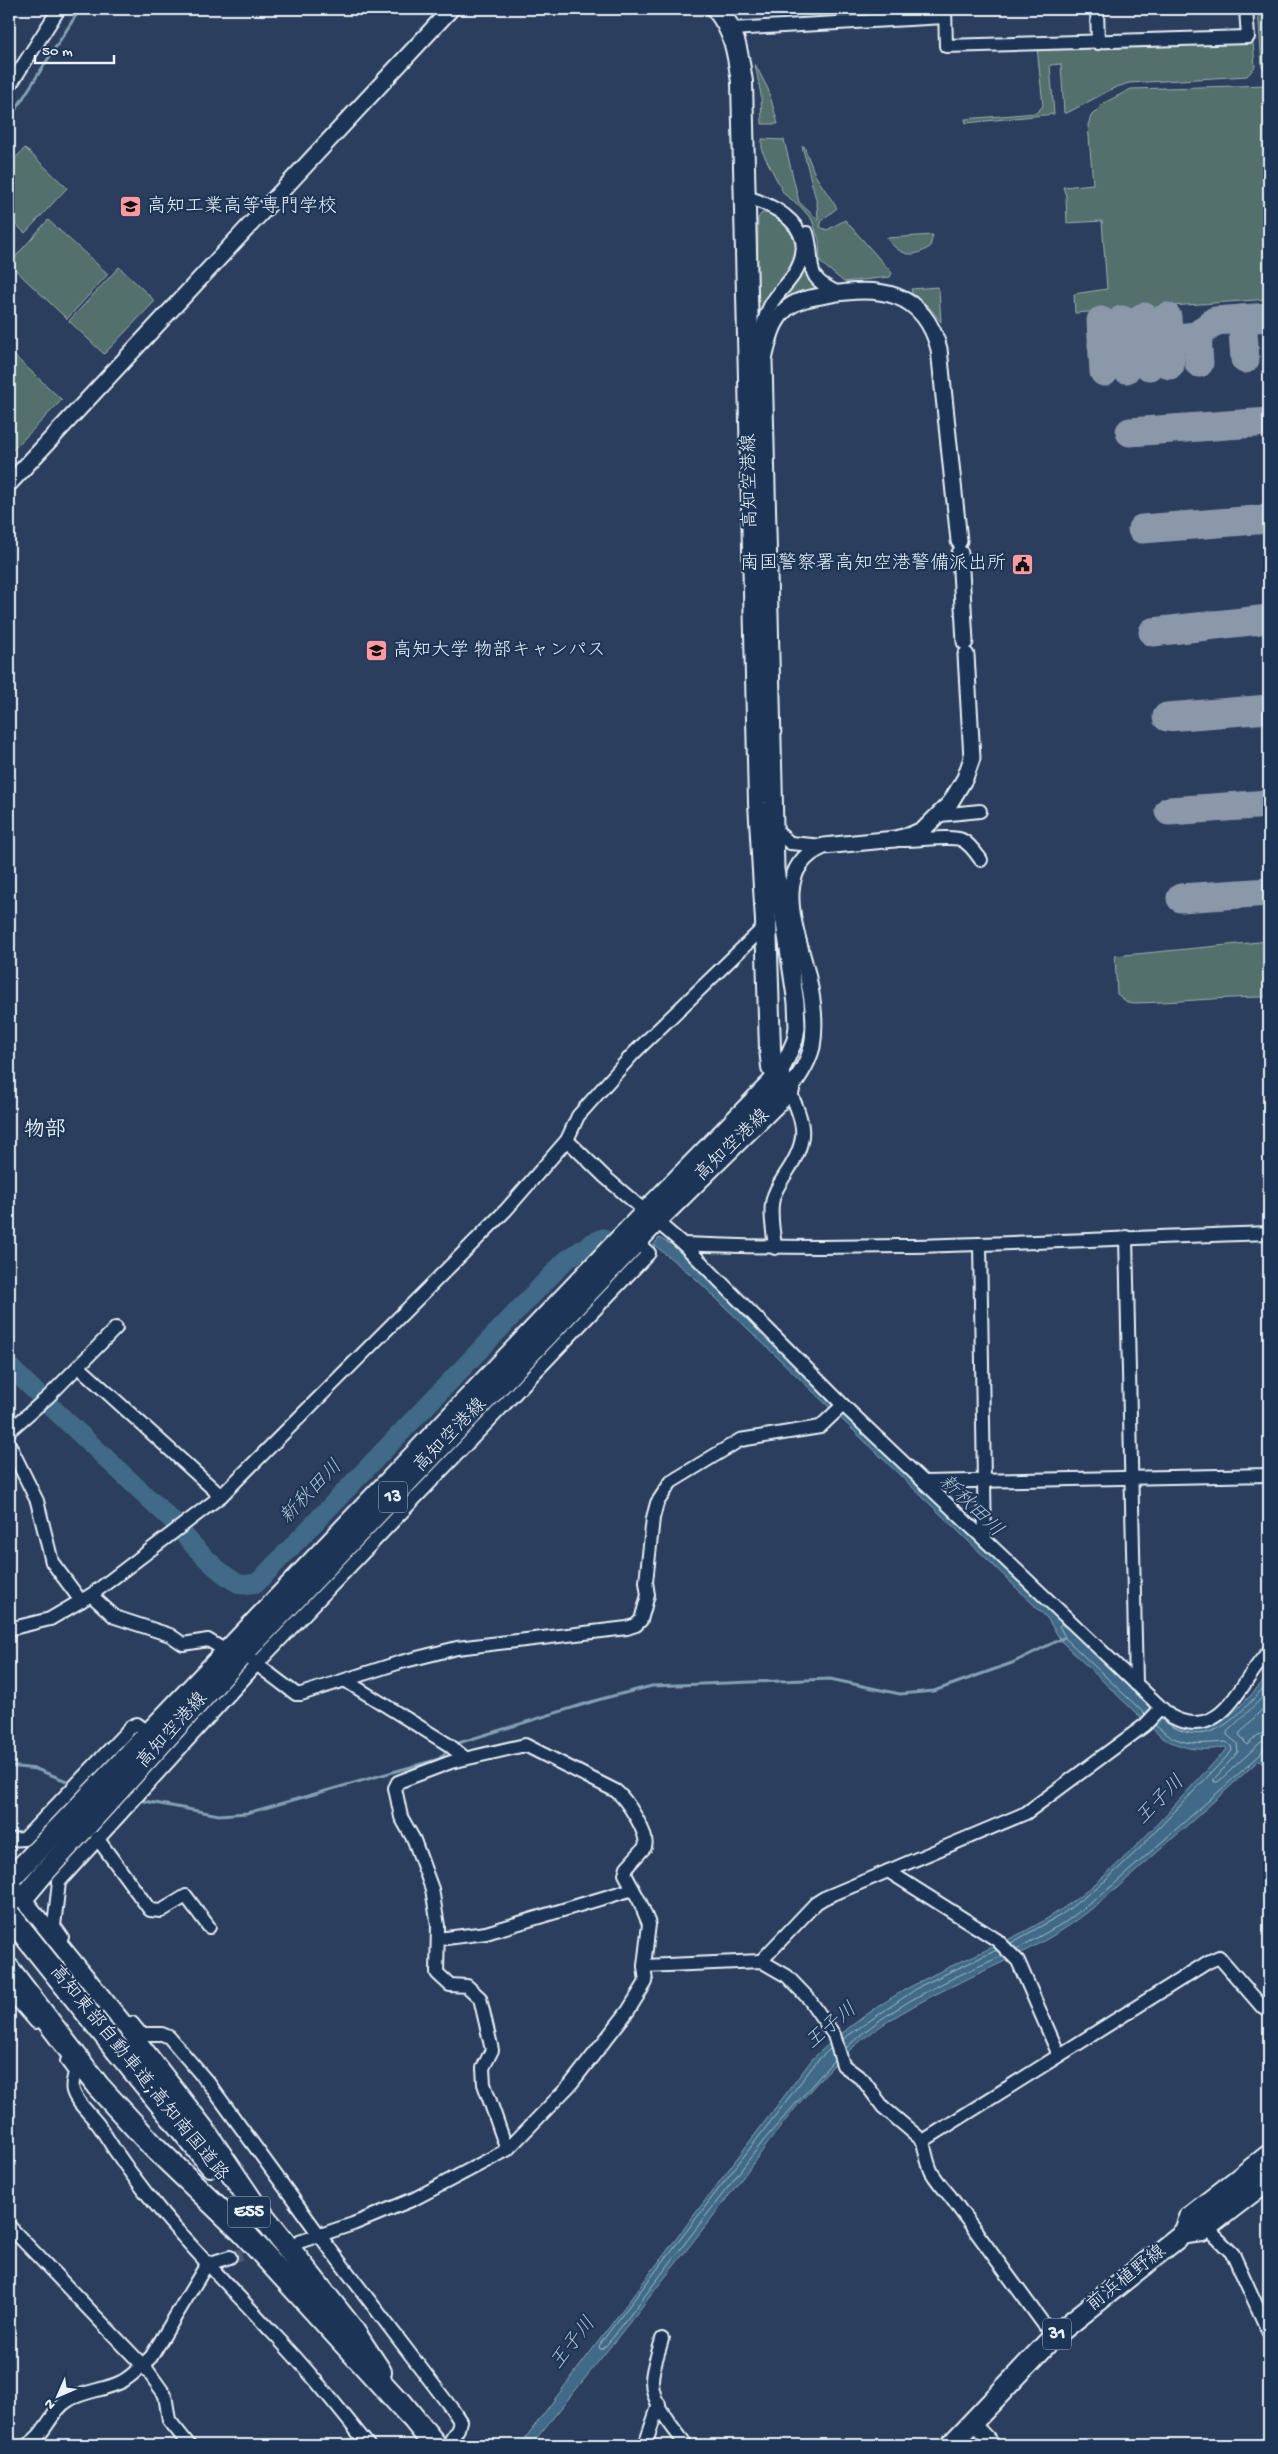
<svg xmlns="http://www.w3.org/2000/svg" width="1278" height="2454" font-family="'Gochi Hand','Klee One',sans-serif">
<rect width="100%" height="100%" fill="#2c3e5d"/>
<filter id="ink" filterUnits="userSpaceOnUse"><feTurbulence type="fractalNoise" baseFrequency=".02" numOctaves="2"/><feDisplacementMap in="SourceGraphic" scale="10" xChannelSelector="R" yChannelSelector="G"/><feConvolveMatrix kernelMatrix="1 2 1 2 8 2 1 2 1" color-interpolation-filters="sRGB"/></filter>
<g filter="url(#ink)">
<g fill="#536f6d" stroke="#9eb0b2">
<path d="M1258,9H1269V76L1262,67Z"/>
<path d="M1253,42L1255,67L1247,76L1129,83L1114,88L1067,113H1064L1061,64L1050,65L1054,114L966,123L965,119L1036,113L1043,106L1037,47Z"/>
<path d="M755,64L768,89L778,124H762L761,95Z"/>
<path d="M1269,85V299L1075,313L1074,294L1107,289L1102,221L1067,223L1066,196L1063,187L1093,184L1088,125L1091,116L1104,103L1131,89Z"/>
<path d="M762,139L784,140L799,202L818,220L817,203L802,146H804L815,175L837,208L822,220L820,227L827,230L845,220L892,273L890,277L844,282L820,262L819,240L812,220L800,206L784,194L762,151Z"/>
<path d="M25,148L67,188L25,233L9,218V165Z"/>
<path d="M762,213C781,213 787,230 797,242L789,272L757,340L758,218Z"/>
<path d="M48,220L108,274L67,319L9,264Z"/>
<path d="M933,235L930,247C910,260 900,254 886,238Z"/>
<path d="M805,262L811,283L820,291L772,314Z"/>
<path d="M119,267L155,301L104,354L69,321Z"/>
<path d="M937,287L939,290L941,322L929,307L912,293L911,289Z"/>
<path d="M9,351L62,400L9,454Z"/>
<path d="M1269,941V997C1224,997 1180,1002 1135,1003L1127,1002L1117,994L1115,956Z"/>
</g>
<path fill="#406b87" stroke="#83a1b4" d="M659,1238L672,1245L1182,1727C1222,1736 1245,1700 1269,1675V1749L1265,1753L1268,1755L1262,1762L1259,1760C1224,1792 1189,1824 1153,1856C1126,1880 1098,1906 1067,1927C997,1972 915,1993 851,2049C800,2094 762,2153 721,2206C658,2286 596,2366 531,2445H520L813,2058C845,2029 882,2001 921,1981C966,1957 1016,1940 1059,1911C1124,1868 1173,1804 1227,1749L1225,1747C1202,1752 1182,1749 1161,1737L1062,1642L1047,1618L987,1559L694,1277L654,1245Z"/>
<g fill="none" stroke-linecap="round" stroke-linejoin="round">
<g stroke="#a5bbcb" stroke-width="1">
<path d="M1065,1627L1061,1624L1059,1626L1066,1639L1145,1714"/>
<path d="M1079,1639L1150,1708"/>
<path d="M1269,1691L1227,1732V1735L1237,1743L1238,1752L1214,1779V1782H1218L1261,1742L1269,1740"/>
<path d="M1269,1702L1239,1734L1247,1745L1258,1735L1269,1732"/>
<path d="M1161,1719C1209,1756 1237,1716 1269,1682"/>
<path d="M1011,1943L1061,1915L1105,1881L1138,1850L1232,1751L1231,1746L1226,1742C1196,1744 1179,1747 1155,1725"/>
<path d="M1017,1949L1067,1921L1112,1886L1260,1755L1264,1747L1269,1746"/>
<path d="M843,2039L922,1985L997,1950"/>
<path d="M846,2048C890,2006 947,1980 1002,1956"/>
<path d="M830,2049L817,2061L609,2332L599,2346L600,2349H603L614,2336L764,2140L834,2060"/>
</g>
<g stroke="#83a1b4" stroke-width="3">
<path d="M9,120L80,9"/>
<path d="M455,1744L601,1699L652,1686L830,1679L900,1694L934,1691L1012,1663L1063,1638"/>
<path d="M9,1766L36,1769L72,1783"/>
<path d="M139,1800L219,1815L247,1813L439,1759L448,1750"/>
</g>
<g stroke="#406b87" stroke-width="19">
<path d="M9,1366L42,1398"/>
<path d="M46,1402L176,1524C189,1543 222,1577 242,1585L257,1583L565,1261L591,1243L603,1238"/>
</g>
<g stroke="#8a98aa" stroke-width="29">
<path d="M1144,317L1149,366"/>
<path d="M1167,317L1170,365"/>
<path d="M1242,319L1245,359"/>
<path d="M1122,320L1126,369"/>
<path d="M1101,321L1104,372"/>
<path d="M1197,336L1199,363"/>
<path d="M1102,345L1197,336L1215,321L1269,317"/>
<path d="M1130,432L1269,422"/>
<path d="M1142,529L1269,519"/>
<path d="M1153,632L1269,619"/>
<path d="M1167,717L1269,709"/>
<path d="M1169,811L1269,804"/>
<path d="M1181,898L1269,892"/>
</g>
<path stroke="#485974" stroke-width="12" stroke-dasharray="12 6" stroke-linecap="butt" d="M230,2257L290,2244"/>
<defs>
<g id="minor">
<path d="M945,9L946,46L1248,37L1246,9"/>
<path d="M1097,9L1098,43"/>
<path d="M731,29L945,17"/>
<path d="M9,87L59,9"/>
<path d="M746,197C778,206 818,229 797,269C790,283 777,292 770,306C761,324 760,340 763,359"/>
<path d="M807,233C817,266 800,276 839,293"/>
<path d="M940,815L980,811"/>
<path d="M774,829L790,843L824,846"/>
<path d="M900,840C915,841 952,835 962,840C970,844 976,853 981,860"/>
<path d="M567,1140L605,1177L646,1212"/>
<path d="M656,1221L683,1244L843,1405L1170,1716C1223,1744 1239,1682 1269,1651"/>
<path d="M1126,1237L1136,1684"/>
<path d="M683,1244C878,1253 1074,1239 1269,1233"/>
<path d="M980,1244L985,1540"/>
<path d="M775,1248C774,1234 769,1213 773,1199C775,1189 782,1180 787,1172C809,1139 805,1124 789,1090"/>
<path d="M79,1367L221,1496"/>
<path d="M9,1431L48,1397L116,1328"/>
<path d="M9,1444L37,1501L52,1562L81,1601"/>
<path d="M924,1482L1269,1475"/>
<path d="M91,1595L115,1617L170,1635L183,1644L208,1640L226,1651L233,1653"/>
<path d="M9,1629L50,1619L91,1595L221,1496L506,1210L567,1140L578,1116L633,1054L758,933L766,922"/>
<path d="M251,1660L296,1694H301L401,1662L457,1648L627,1628L636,1625L641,1620L648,1595L646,1582L653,1518L657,1503L671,1482L740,1440L820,1427L843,1405"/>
<path d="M346,1681L449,1745L465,1758"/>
<path d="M97,1838L150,1910L161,1911L186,1896L209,1927"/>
<path d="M9,1840L24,1839L132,1726L137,1724L149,1733"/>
<path d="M888,1871L997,1940L1018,1961L1059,2055"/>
<path d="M62,1937L54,1926L59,1882L257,1664L649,1253L636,1242"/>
<path d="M438,1939L486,1933L633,1889"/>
<path d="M761,1961L816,1903L824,1898L1026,1813L1145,1725L1161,1708"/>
<path d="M644,1966L761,1961L787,1976L809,1999L834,2035L843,2065L863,2080L883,2107L923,2141C929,2171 930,2173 950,2196L1053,2337"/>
<path d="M9,1991L36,2022"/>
<path d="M132,2023L141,2034H162L169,2037L210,2085L320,2236L452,2409L460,2421L458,2429L451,2440L454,2445"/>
<path d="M67,2061L75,2072C74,2079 71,2084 73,2091C77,2104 93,2116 100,2127C148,2206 208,2263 270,2330C305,2366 337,2406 368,2445"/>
<path d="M923,2141L1208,1962L1219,1957L1263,2008L1269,2010"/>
<path d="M1269,2150L1187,2214L1178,2238L1203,2235L1269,2184"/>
<path d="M9,2226L148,2371L165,2395L169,2420L189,2445"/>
<path d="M1210,2231L1233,2254L1269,2333"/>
<path d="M299,2242L353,2224L414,2199L507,2150L570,2085L628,2011L646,1982L644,1966L649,1924L640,1902L625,1874L627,1867L645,1847C650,1835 626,1799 616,1791L525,1745L451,1762L398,1782L395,1788L401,1817L414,1840L432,1889L438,1926L437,1973L450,1985L467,1986L480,1998L492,2050L483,2068L484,2084L507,2150"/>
<path d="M662,2339C659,2352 652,2367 652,2381C652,2405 673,2427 686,2445"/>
<path d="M973,2423L994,2445"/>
<path d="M27,2445C46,2435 51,2410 69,2400C84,2391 105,2390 121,2382C132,2377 142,2365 151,2357L207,2264L230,2257"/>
<path d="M645,2445L659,2404"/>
</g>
<g id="tertiary">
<path d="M9,484L451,9"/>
<path d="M960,553L965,642"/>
<path d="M779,1076L795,1040L797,1027L796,1003L776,869L764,360C768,343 771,324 784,311C796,299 811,298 827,295C879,285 924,291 939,349L959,541"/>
<path d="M789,1090C799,1077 808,1063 812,1047C816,1025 813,1000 808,978C799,936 767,869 824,846L895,839L911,835L924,829L950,803L965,778L972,758L966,655"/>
</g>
<g id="primary">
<path d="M9,1880L646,1212L779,1076"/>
<path d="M11,1912L42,1875L242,1655L656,1221L789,1090L772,1067L770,1049L766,921L759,803L742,82C738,54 735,31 717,9"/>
<path d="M951,2445L1053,2337L1269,2165"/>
</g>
<g id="motorway">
<path d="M9,1887L139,2047L204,2131L252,2202L351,2328L380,2372"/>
<path d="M9,1970L98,2086L153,2146L244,2233L410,2415"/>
<path d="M118,2051L211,2165"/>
<path d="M401,2403L435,2445"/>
</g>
</defs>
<use href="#minor" stroke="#e8f1f8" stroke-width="16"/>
<use href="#tertiary" stroke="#e8f1f8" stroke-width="19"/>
<use href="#primary" stroke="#e8f1f8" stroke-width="24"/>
<use href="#motorway" stroke="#e8f1f8" stroke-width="26"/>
<use href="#minor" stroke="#1d3557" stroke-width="12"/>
<use href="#tertiary" stroke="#1d3557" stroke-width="15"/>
<use href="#primary" stroke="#1d3557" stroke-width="20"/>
<use href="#motorway" stroke="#1d3557" stroke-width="22"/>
<defs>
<path id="motorway-bridge" d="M9,1915L118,2051"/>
</defs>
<use href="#motorway-bridge" stroke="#e8f1f8" stroke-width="26" stroke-linecap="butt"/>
<use href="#motorway-bridge" stroke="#1d3557" stroke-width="22"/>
</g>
</g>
<defs>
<symbol id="school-square" viewBox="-11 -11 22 22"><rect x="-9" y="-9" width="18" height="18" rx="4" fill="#ff9aa2" stroke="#1d3557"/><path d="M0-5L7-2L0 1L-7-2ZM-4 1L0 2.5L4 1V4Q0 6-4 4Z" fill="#111"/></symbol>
<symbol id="civic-square" viewBox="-11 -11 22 22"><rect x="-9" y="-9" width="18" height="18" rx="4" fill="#ff9aa2" stroke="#1d3557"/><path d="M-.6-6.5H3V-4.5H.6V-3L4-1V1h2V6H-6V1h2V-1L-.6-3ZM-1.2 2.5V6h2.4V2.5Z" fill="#111"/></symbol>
<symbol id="university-square" viewBox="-11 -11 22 22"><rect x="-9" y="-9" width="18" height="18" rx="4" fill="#ff9aa2" stroke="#1d3557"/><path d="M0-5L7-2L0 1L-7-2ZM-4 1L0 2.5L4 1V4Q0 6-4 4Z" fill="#111"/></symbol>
</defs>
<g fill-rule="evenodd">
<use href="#school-square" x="118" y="194" width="25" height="25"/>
<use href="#civic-square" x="1010" y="552" width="25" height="25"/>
<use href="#university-square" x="364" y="638" width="25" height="25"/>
</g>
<g text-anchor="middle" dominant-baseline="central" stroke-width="4.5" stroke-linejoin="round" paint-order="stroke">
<g fill="#1d3557" stroke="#abb9c8" stroke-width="1">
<rect x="379" y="1481.5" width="28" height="31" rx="4"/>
<rect x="228" y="2196.5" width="42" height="31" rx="4"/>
<rect x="1043" y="2318.5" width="28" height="31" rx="4"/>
</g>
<g font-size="18" font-weight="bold" fill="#e8f1f8">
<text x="393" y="1497">13</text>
<text x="249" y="2212">E55</text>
<text x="1057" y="2334">31</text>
</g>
<g font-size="19" fill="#e8f1f8" stroke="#1d3557" text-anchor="start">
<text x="147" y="207">高知工業高等専門学校</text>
<text x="1006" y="564" text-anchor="end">南国警察署高知空港警備派出所</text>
<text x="393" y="651">高知大学 物部キャンパス</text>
</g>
<g font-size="19" fill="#e8f1f8" stroke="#1d3557">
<text transform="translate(751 481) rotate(-91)">高知空港線</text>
<text transform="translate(733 1146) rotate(-44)">高知空港線</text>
<text transform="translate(451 1436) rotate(-46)">高知空港線</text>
<text transform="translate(173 1731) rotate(-48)">高知空港線</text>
<text transform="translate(138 2074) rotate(51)">高知東部自動車道;高知南国道路</text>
<text transform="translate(1127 2279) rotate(-38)">前浜植野線</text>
</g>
<g font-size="20" font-style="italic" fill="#adc2d0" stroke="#1d3557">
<text transform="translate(312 1493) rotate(-46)">新秋田川</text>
<text transform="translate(970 1507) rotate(44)">新秋田川</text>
<text transform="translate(1161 1801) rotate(-45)">王子川</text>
<text transform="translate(832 2027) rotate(-40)">王子川</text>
<text transform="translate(574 2344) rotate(-52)">王子川</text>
</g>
<g font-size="21" font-weight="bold" fill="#e8f1f8" stroke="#1d3557">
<text x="45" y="1131">物部</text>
</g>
</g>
<rect width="1278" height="2454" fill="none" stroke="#1d3557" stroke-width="30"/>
<rect x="15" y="15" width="1248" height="2424" fill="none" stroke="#e8f1f8" stroke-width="2" filter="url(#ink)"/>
<g transform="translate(58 2396) rotate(225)" stroke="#1d3557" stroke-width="4" paint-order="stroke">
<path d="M0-4L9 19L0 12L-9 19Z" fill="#e8f1f8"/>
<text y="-8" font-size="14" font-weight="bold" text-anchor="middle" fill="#e8f1f8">N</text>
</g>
<path d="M35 55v8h79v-8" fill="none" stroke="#e8f1f8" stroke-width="2.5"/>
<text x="42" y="55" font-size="15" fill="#e8f1f8" stroke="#1d3557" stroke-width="4" paint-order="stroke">50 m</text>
</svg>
